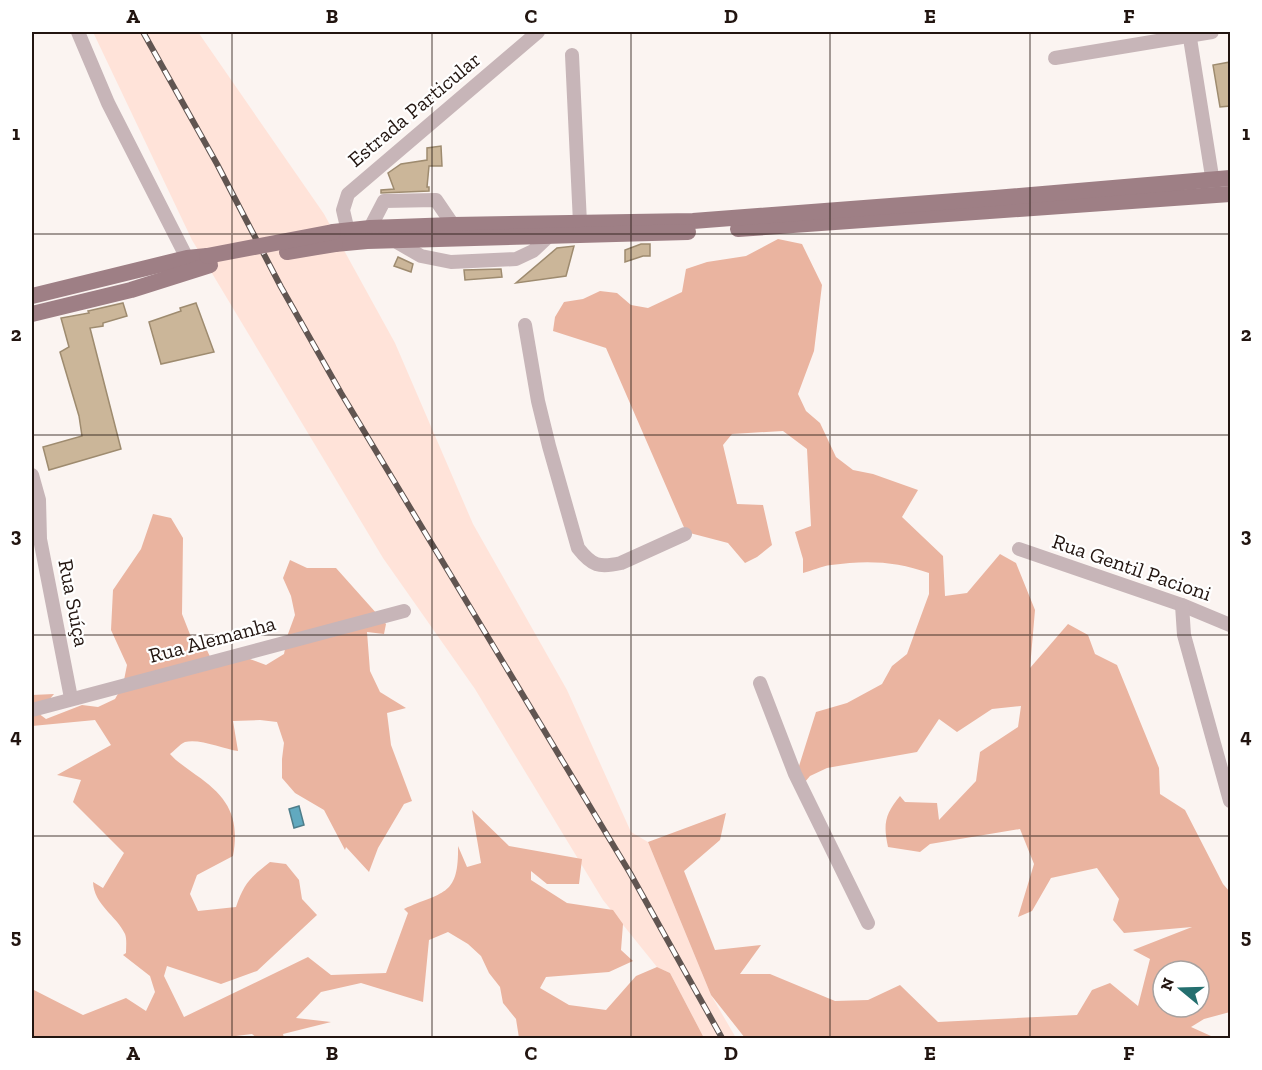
<svg xmlns="http://www.w3.org/2000/svg" width="1262" height="1070" font-family="'Zilla Slab',serif">
<rect width="100%" height="100%" fill="#fbf4f1"/>
<path fill="#ffe3d9" d="M93,32H198L324,214L395,343L473,524L567,690L631,832L648,842L711,995L736,1038H704L670,973L657,967L603,900L475,689L383,558L192,240Z"/>
<g fill="#eab4a0" fill-rule="evenodd">
<path d="M778,239L802,244L822,285L814,351L798,394L806,411L820,423L836,457L853,470L873,474L918,490L902,517L943,556L945,596L967,593L1000,554L1016,563L1035,610L1030,668L1068,624L1088,635L1095,654L1117,665L1159,768L1160,794L1185,810L1223,884L1230,892V1012L1204,1019L1191,1027L1211,1036L1213,1038H745L711,995L648,842L726,813L720,840L684,871L715,950L761,945L740,974H770L835,1001L868,1000L900,985L938,1022L1077,1015L1092,990L1110,983L1138,1006L1150,959L1133,950L1192,927L1124,933L1113,920L1119,899L1097,868L1051,878L1032,911L1018,917L1034,864L1020,829L930,844L920,852L888,847C883,824 885,814 900,796L905,802L937,803L939,820L976,781L980,752L1018,727L1021,706L992,709L957,732L939,719L917,752L827,768L810,776L799,789L794,782L816,712L847,703L882,684L892,666L907,654L929,594V573C896,561 866,560 831,565C821,566 812,571 803,573V559L795,532L811,526L807,449L783,431L732,434L723,445L737,504L763,505L772,545L757,557L745,563L728,543L686,532L606,348L553,331L555,317L564,302L583,299L600,291L617,293L631,305L648,308L682,292L686,269L707,262L746,256ZM1163,971H1199V1007H1163Z"/>
<path d="M153,514L171,518L183,538L182,614L193,642L205,646L213,663L247,658L266,665L284,654L288,634L295,615L291,596L283,578L290,560L307,568H336L386,624L384,634L367,632L370,671L380,692L406,708L387,713L391,745L412,801L404,804L378,848L369,872L346,847L345,850L324,810L295,793L282,778V759L284,743L277,722L260,720L233,721L238,751C224,749 199,738 185,742C180,744 174,751 170,754C178,763 187,768 196,775C228,797 240,817 233,856L197,875L190,894L198,911L236,907C244,883 251,877 270,862L286,864L299,880L302,899L317,915L257,971L221,984L167,966L164,976L184,1017L308,957L331,975L386,973L408,913L404,909C443,891 459,897 458,846L467,867L481,863L472,810L509,846L582,859L579,884H547L531,871V880L567,903L613,910L623,924L621,950L633,961L609,972L546,977L540,988L569,1005L606,1010L636,976L657,967L670,973L704,1038H519L516,1019L503,1003L500,987L489,973L481,956L468,944L448,932L429,940L423,1002L361,983L321,992L296,1018L331,1022L283,1034L284,1038H257L252,1034L236,1036L233,1038H32V989L83,1015L126,998L146,1011L155,992L150,976L123,955L126,953C126,947 127,939 125,934C116,915 94,905 93,882L103,888L124,853L73,802L81,780L57,775L111,745L95,720L32,726V695L54,694L38,713L46,719L82,705L98,707L115,699L123,685L127,665L111,630L113,590L141,549Z"/>
</g>
<path fill="#61a9bf" stroke="#4e7d8a" stroke-width="1.5" d="M299,806L304,825L294,828L289,809Z"/>
<g fill="#cbb699" stroke="#9e8b6f" stroke-width="1.5">
<path d="M1230,62V106L1220,107L1213,65Z"/>
<path d="M441,146L442,166H429L427,187H429V191L381,193V190L394,189L388,173L401,164L427,160V148Z"/>
<path d="M641,244H650V256H643L625,262V250Z"/>
<path d="M574,246L566,276L516,283L557,248Z"/>
<path d="M398,257L413,264L411,272L394,266Z"/>
<path d="M501,269L502,277L465,280L464,270Z"/>
<path d="M123,303L127,316L103,323V326L90,328L121,449L49,470L43,447L82,436L79,416L60,352L69,347L61,318L89,313L88,311Z"/>
<path d="M196,303L214,352L161,364L149,322L181,311L180,308Z"/>
</g>
<g fill="none" stroke-linecap="round" stroke-linejoin="round">
<g stroke="#c7b5b8" stroke-width="14">
<path d="M78,32L108,103L191,266"/>
<path d="M1189,32L1214,189"/>
<path d="M572,55L580,223"/>
<path d="M1055,58L1212,32"/>
<path d="M370,228L384,201L436,200L453,225"/>
<path d="M350,240L343,210L348,194L538,32"/>
<path d="M395,241L421,256L451,262L516,259L533,251L549,236"/>
<path d="M525,325L538,401L549,446L578,548C592,566 599,568 621,563L685,534"/>
<path d="M32,475L39,500L40,539L71,698"/>
<path d="M1019,549L1182,605L1230,625"/>
<path d="M1182,605L1184,635L1230,801"/>
<path d="M760,683L795,774L868,923"/>
<path d="M32,710L404,611"/>
</g>
<g stroke="#9e7f85" stroke-width="16">
<path d="M738,229L1230,194"/>
<path d="M333,232L370,228L453,225L693,221L995,198L1230,178"/>
<path d="M335,244L367,241L688,232"/>
<path d="M32,296L187,258L207,256"/>
<path d="M32,314L131,290L210,265"/>
</g>
<defs>
<path id="rail" d="M143,32L217,164L281,287L341,393L630,873L722,1038"/>
</defs>
<use href="#rail" stroke="#615551" stroke-width="6"/>
<use href="#rail" stroke="#fff" stroke-width="4" stroke-dasharray="11" stroke-linecap="butt"/>
<g stroke="#9e7f85" stroke-width="16">
<path d="M287,252L335,244"/>
<path d="M207,256L333,232"/>
</g>
</g>
<path fill="none" stroke="#221510" stroke-width="1.5" stroke-opacity="0.55" d="M232,32V1038M432,32V1038M631,32V1038M830,32V1038M1030,32V1038M32,234H1230M32,435H1230M32,635H1230M32,836H1230"/>
<g text-anchor="middle" dominant-baseline="central" stroke-width="4.5" stroke-linejoin="round" paint-order="stroke">
<g font-size="21" fill="#221510" stroke="#fff">
<text transform="translate(414 109) rotate(-40)">Estrada Particular</text>
<text transform="translate(1132 567) rotate(19)">Rua Gentil Pacioni</text>
<text transform="translate(74 603) rotate(79)">Rua Suíça</text>
<text transform="translate(212 639) rotate(-15)">Rua Alemanha</text>
</g>
</g>
<rect width="1262" height="1070" fill="none" stroke="#ffffff" stroke-width="66"/>
<g transform="translate(1181 989) rotate(289)"><circle r="28" fill="#ffffff" stroke="#a7a19f" stroke-width="1.5"/>
<path d="M0-4.5L10 22L0 15L-10 22Z" fill="#246f6f"/>
<text y="-9" font-size="16" font-weight="bold" text-anchor="middle" fill="#221510">N</text>
</g>
<rect x="33" y="33" width="1196" height="1004" fill="none" stroke="#221510" stroke-width="2"/>
<g font-size="20" text-anchor="middle" font-weight="bold" fill="#221510">
<text x="133" y="23">A</text>
<text x="332" y="23">B</text>
<text x="531" y="23">C</text>
<text x="731" y="23">D</text>
<text x="930" y="23">E</text>
<text x="1129" y="23">F</text>
<text x="16" y="140">1</text>
<text x="1246" y="140">1</text>
<text x="16" y="341">2</text>
<text x="1246" y="341">2</text>
<text x="16" y="542">3</text>
<text x="1246" y="542">3</text>
<text x="16" y="743">4</text>
<text x="1246" y="743">4</text>
<text x="16" y="943">5</text>
<text x="1246" y="943">5</text>
<text x="133" y="1060">A</text>
<text x="332" y="1060">B</text>
<text x="531" y="1060">C</text>
<text x="731" y="1060">D</text>
<text x="930" y="1060">E</text>
<text x="1129" y="1060">F</text>
</g>
</svg>
